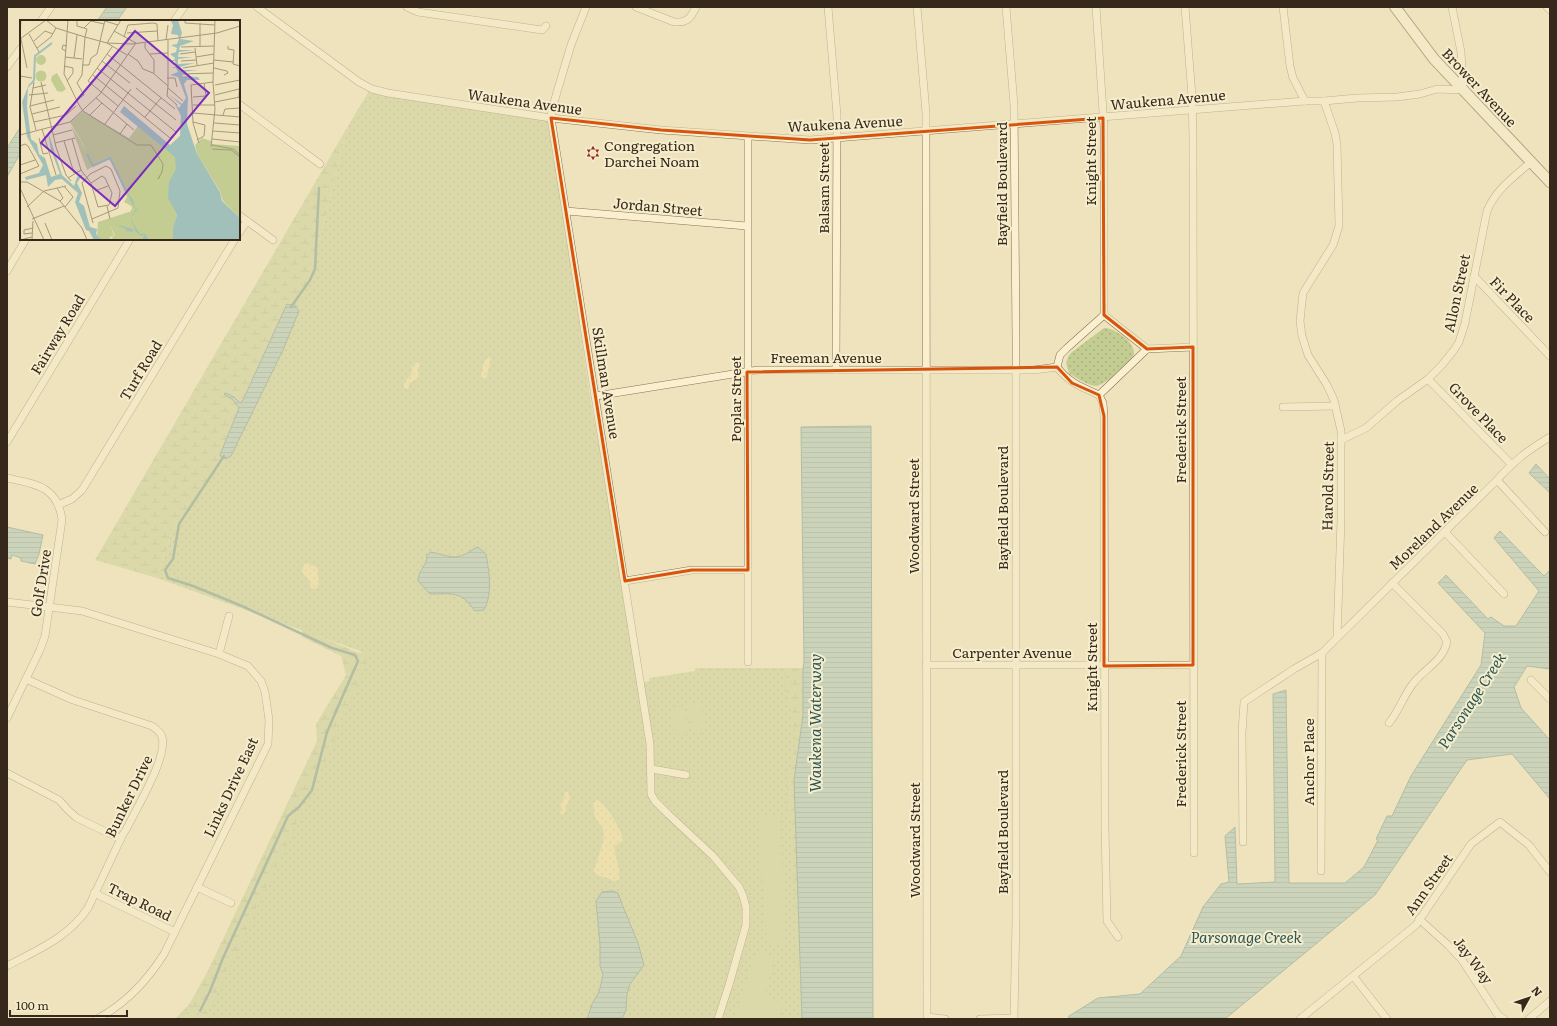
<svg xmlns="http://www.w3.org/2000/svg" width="1557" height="1026" font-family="Literata,serif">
<defs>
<pattern id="grass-dots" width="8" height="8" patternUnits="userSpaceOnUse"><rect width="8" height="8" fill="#c3cd91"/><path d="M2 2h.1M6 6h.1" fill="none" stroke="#a8b07c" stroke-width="1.8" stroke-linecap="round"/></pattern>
<pattern id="wetland-marsh" width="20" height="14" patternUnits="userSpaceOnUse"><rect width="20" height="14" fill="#c3cd91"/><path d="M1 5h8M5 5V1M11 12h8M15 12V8" fill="none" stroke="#a8b07c"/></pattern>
<pattern id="sand-dots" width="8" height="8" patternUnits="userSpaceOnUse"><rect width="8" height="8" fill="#eddb98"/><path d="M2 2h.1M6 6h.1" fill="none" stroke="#ccbc82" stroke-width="1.8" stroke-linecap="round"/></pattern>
<pattern id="water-rules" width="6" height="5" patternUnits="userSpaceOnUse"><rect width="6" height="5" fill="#a1c0b9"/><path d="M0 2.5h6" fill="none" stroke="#849c96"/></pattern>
</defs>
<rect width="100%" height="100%" fill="#efe3bd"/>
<g fill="url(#grass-dots)">
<path d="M369,91L550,120L589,390L641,683L650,681L649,678L695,671V668H804L805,1019H175L190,1003L224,942L368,654L157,578L172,530L208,482L226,459L231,456L283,349L299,310L319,241L348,126Z"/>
<path d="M1104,328C1112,328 1116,332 1123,336C1129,341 1134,346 1134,354C1133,362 1103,387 1095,386C1087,385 1077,378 1070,374C1065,365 1065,359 1072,352Z"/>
</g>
<g fill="url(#wetland-marsh)">
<path d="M348,126L319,241L299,311L295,306L287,304L243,400L240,403L234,397L227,393L225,395L233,400L239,408L220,455V456L226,459L172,530L157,578L95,560Z"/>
<path d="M302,629L359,653L367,651L370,654L322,769L205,1019H198L203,1009L200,1008L193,1019H180L193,1002L317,741L316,724L346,675L341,656L302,637Z"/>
<path d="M785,668L803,669V715L794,780L802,1019H800L794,856L787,788L796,737L787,697Z"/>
</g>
<g fill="url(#sand-dots)">
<path d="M489,357L491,359C490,365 488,369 487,377L483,379L481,376C483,369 482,361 489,357Z"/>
<path d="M417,362L420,363L418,370L419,377L410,383L408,389H406L403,386L407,379L412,374V367Z"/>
<path d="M306,563L317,567L319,584L316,589L311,588L309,580L302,572L303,566Z"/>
<path d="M565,792H568L570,798L566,806V810L562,815L560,813L562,808L560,804L564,799Z"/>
<path d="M597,800C607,804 621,830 623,840L620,843L615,846C613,855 621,866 619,879L615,881L596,874L594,871L604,839L603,829L595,817L593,803Z"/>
</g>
<g fill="#c3cd91">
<path d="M701,704L705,731L692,733L689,705Z"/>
<path d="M684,706L688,733L675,735L671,707Z"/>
<path d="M780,816L785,943L767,945L758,817Z"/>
<path d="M757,951L775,958L764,997L783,1003L778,1019H733Z"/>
</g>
<g fill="url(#water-rules)" stroke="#688e86">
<path d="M107,7H127L117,21H97Z"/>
<path d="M21,126V152L7,177V148Z"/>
<path d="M287,304L295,306L299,311L283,350L231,456L226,459L220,456V455L239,408L233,400L224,394L226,393L234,397L240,403L243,400Z"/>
<path d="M871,426L873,1019H802L794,780L803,715V669L804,661L801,427Z"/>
<path d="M1536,464L1550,479V493L1529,473Z"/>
<path d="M7,527L43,535L39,554L35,564L21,561V558L12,555L11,559L7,558Z"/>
<path d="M1500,531L1544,576L1550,570V669L1527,666L1514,687L1521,708L1550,740V799L1512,754L1467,760L1375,895L1225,1019L1218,1018L1215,1019H1068L1069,1016L1098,998L1140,994L1181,956L1203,907L1221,884L1229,882L1225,836L1235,827L1237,884L1275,882L1273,694L1286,690L1289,883H1345L1364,867L1378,840L1376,839L1387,816H1392L1411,776L1481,665L1485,633L1438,583L1446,575L1488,619L1491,617L1504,626H1516L1539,591L1494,538Z"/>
<path d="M478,547L486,554C489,572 493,593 484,610L475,611C460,590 453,594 430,594L418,581C418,570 427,567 427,555L431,552C442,554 453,560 463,555C469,553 472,549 478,547Z"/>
<path d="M613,891L618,893L622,904L638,943L644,965L630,984L627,994L626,1010L622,1019H587L592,1004L599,992L603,975L600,966V944L596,901L602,892Z"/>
</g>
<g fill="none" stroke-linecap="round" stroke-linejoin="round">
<g stroke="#688e86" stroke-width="2.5">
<path d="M291,307L310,280L315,269L319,188"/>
<path d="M200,1011L210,991L223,958L288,816L299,807L312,790L327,732L358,661L355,655L332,648L242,606L193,586L168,578L165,570L173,559L179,524L224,456"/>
</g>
<defs>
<g id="street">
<path d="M257,7L359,82L372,89L388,93L551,118L661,130L810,140L1305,101H1324L1357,98L1397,97L1420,94L1437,89L1463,90L1461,52L1452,7"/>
<path d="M407,7L418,12L542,30L546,26"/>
<path d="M586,7L571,45L552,109L551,118L650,744L651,794L655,801L668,814L713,856L739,887L743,896L746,907V925L729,985L718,1019"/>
<path d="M636,7L674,22C687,23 691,18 696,7"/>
<path d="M828,7L837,115L836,370"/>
<path d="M917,7L926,113L927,1017L945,1019"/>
<path d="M1096,7L1104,127V315"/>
<path d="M1185,7L1192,96L1193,138L1194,853"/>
<path d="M1283,7L1290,66L1293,78L1305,101"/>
<path d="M1547,7L1550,10"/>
<path d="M41,21L51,7"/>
<path d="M174,21L184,7"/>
<path d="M7,67L21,48"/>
<path d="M239,104L320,164"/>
<path d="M748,137V662"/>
<path d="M566,211L747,226"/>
<path d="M239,215L273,240"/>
<path d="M239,233L247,221"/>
<path d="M7,271L26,239"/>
<path d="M1474,276L1550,356"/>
<path d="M1104,315L1147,349"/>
<path d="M1428,379L1511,464"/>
<path d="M1099,395L1103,403L1104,416L1105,828L1107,921L1118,937"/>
<path d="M1099,395C1082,387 1069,383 1057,367L1060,355L1067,348L1104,315"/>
<path d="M1099,395L1147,349L1193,347"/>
<path d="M596,396L758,370H1034L1057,367"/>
<path d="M1283,407L1335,406"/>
<path d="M1341,440L1366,428L1397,401L1428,379L1442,365L1454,350L1459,342L1465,323L1487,211C1496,189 1514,177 1531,162"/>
<path d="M7,442L130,239"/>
<path d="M7,478C35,484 58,486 62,520L45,636L40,650L7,718"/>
<path d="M1497,480L1545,532"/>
<path d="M58,505L72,499L82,490L235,239"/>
<path d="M1445,532L1504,594"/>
<path d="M625,581L692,570H748"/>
<path d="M7,602L82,611L219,654L248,666L261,681L265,692L269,720L268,744L164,954C147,981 125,1004 97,1019"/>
<path d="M1337,638L1497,480C1514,461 1528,450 1550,437"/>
<path d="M219,654L229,616"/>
<path d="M926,665H1193"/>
<path d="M1531,680L1550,699"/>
<path d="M1389,723C1399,711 1403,697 1412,685C1423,669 1442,663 1447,642L1443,634L1392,583"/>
<path d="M652,769L686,775"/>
<path d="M7,773L59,800L68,810L77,818L121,839"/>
<path d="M1243,842L1242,733L1244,702L1294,669L1322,653L1337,638L1341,520V431L1334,400L1327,385L1308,355L1302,336L1300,321L1303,293L1333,245L1339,226L1337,144L1335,133L1324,101"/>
<path d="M1321,871L1322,653"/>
<path d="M197,887L231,903"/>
<path d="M94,893L175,932"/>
<path d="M1419,919L1448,945L1462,960L1498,1015L1504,1019"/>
<path d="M7,966C37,950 68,938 88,908L122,836L127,828C136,809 168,757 162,737C161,732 156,729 152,726L73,700L26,679"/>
<path d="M1353,976L1387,1019"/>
<path d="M980,1019L1014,1018L1016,919V338L1014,105L1006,7"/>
<path d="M1300,1019L1416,925L1471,844L1500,822L1529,845L1550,872"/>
<path d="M1529,1019L1550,1001"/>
</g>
<path id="secondary" d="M1395,7L1434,59L1550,182"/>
</defs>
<use href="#street" stroke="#877356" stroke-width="8"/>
<use href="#secondary" stroke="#695439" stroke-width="12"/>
<use href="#street" stroke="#faf0d0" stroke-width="7"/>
<use href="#secondary" stroke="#faf0d0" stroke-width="10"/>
</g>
<path d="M0 0H1557V1026H0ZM551,118L661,130L810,140L1103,118L1104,315L1147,349L1193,347V665L1104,666V416L1099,395L1072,383L1057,367L747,372L748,570H692L625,581Z" fill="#efe3bd" fill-opacity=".55" fill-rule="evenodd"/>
<path fill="none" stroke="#d6540e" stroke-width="3" stroke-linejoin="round" d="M551,118L661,130L810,140L1103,118L1104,315L1147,349L1193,347V665L1104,666V416L1099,395L1072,383L1057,367L747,372L748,570H692L625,581Z"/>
<defs>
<symbol id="synagogue-bare" viewBox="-9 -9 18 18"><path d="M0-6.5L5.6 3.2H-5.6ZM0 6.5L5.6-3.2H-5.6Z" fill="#982924" stroke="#f6edcd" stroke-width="2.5" paint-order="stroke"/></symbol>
</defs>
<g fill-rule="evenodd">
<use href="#synagogue-bare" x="583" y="143" width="20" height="20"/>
</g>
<g text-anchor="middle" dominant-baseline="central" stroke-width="4" stroke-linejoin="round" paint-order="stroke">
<g font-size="14" fill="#36291b" stroke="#f6edcd">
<text transform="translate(1480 87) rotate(47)">Brower Avenue</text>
<text transform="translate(1168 99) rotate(-5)">Waukena Avenue</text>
<text transform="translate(525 101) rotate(8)">Waukena Avenue</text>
<text transform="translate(845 123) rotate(-3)">Waukena Avenue</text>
<text transform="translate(1090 161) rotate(-90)">Knight Street</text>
<text transform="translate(1001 184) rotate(-90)">Bayfield Boulevard</text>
<text transform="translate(823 188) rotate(-90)">Balsam Street</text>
<text transform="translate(658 206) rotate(5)">Jordan Street</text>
<text transform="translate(1456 293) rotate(-78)">Allon Street</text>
<text transform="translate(1513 299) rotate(46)">Fir Place</text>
<text transform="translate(57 334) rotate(-59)">Fairway Road</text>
<text x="826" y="357">Freeman Avenue</text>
<text transform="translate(140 370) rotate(-59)">Turf Road</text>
<text transform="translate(607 383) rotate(81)">Skillman Avenue</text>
<text transform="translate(735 399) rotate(-90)">Poplar Street</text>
<text transform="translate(1479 412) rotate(46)">Grove Place</text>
<text transform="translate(1180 430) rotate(-90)">Frederick Street</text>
<text transform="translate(1327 486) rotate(-89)">Harold Street</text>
<text transform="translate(1002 508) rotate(-90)">Bayfield Boulevard</text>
<text transform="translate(913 516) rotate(-90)">Woodward Street</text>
<text transform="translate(1433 526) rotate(-44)">Moreland Avenue</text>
<text transform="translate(40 583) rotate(-81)">Golf Drive</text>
<text x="1012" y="652">Carpenter Avenue</text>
<text transform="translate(1091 667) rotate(-90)">Knight Street</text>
<text transform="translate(1180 754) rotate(-90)">Frederick Street</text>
<text transform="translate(1308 762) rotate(-90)">Anchor Place</text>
<text transform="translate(230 787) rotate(-65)">Links Drive East</text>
<text transform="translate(128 796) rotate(-64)">Bunker Drive</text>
<text transform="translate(1002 832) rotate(-90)">Bayfield Boulevard</text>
<text transform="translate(914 840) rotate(-90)">Woodward Street</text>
<text transform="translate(1428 884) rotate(-55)">Ann Street</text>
<text transform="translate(140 901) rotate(26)">Trap Road</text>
<text transform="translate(1474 960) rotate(53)">Jay Way</text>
</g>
<g font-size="14" fill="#36291b" stroke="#f6edcd" text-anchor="start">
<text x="604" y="145">Congregation<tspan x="604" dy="16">Darchei Noam</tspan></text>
</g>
<g font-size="15" font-style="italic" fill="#295656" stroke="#f6edcd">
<text transform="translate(1471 700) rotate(-57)">Parsonage Creek</text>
<text transform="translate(814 723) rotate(-90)">Waukena Waterway</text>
<text x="1246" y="936">Parsonage Creek</text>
</g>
</g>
<g transform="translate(20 20)">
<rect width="220" height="220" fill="#efe3bd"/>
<path d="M63,91L109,118L118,106L156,137L158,143L151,183L157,195L153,207V220H129L94,198L110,192L113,187L104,182L107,177L90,137L72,147L69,143L63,124L50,102Z" fill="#c3cd91"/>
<path d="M51,106L61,121L72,147L67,150ZM90,136L117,188L112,201L127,217L96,216L95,220L91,219L95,215L90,205L94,216L90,217V220H82L78,216L82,219L80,210L105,196L113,189L110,183L104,182L109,177L90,139L84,140Z" fill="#c3cd91"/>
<path d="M182,118L191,121V124L220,126V198L203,181L200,171L177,134L175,125ZM109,192L108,197L117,202L128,220L91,219L95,216L90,204L93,216H89V220H82L77,215L78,202Z" fill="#c3cd91"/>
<path d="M16 40a5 5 0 1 1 10 0a5 5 0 1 1-10 0ZM15.5 56a5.5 5.5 0 1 1 11 0a5.5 5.5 0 1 1-11 0ZM37,53L46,69L42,72L37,71L31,60L32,56ZM206,138L214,139L220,147V156L216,160L210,153L213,147L207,149L199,142ZM199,142L205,151L203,156L208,154L215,161L213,163L204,164L193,156L192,148Z" fill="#c3cd91"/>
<path d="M158,0L162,13L160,19L174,21L160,26L159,30H174L159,32L158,37H173L158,39V44L175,43L160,47L163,50H178L163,52L162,56L178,57L180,60H167L164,64L168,78L167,104L177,134L200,172L202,181L220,198V220H153V207L157,195L148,178L149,162L156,149L155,137L100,92L104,86L150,125L160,116L161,96L155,84L159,88L161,85L148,74L162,84L166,78L158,57L150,55L158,52L156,48H150L156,47L155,41H147L154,40L155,38L150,34L156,32L157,28L151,25L157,24L159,19L158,15L151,14L153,5L151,1ZM13,62L8,68L7,87L11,119L17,124L19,134L25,138L31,157L40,154L31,130L28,112L42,155L54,166L57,157L63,154L57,163L62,173L59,182L64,186L70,207L77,209L76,214L82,220H74L69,211L66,210L55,182L58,173L42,159L35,160L28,167L26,155L6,160L5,157L19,153L23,145L7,117L2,82L9,64ZM106,170L113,180L114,186L117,189L111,198L113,203L120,214H125L129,220L123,219L124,215L121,216L114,210L111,212L107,210V211L106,213V209L94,204L116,210L112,203L111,197L116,189L113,186Z" fill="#a1c0b9"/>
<path fill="none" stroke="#a1c0b9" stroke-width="2" d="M11,64L14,60L15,36L32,23M67,134L73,146L90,138L106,171"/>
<path fill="none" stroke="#a5997c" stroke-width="1" d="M26,0L36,8L65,17L87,23L112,24L197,13L220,6M48,0L44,54L59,85L63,91L117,125H131L143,144L142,152L138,159L140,156M57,0V6L67,9L65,17M101,0L87,23L107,35M165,0V3L195,5M208,0L220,1M85,1L98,5M180,3V27M64,8L71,1L84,4M107,13L137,11M0,14L1,0M9,14L19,32M104,17L108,5L133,3L137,4L138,21M0,19L26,0M1,19L7,48M146,20L148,5M14,21L25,11L33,14M125,23V28L134,40V53M208,26V29L214,30L213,44L220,46M92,27L68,61L98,86M161,27L194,26M17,28L31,17L36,8M175,28L177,45M46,31L42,29L43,25L47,26M87,34L155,89M108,34L118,41L123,49L133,53L148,66L147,76L157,85M130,34L148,33M160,34L175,32M45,37L62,39M176,37L194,34M54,38L57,15M194,40L213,42M82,41L110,63M161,41L176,40M62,45H69L71,38L77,34L85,0M44,46L53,48V53L47,61M163,48L194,43M194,48L207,51L208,53L204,55M162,54L193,53M73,55L150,118L156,112L77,48M0,56L12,58M147,58H155L157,67M14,62L10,87L16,110M21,62L36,127L46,155L51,161M195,65L220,60M148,66V20M13,68L26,65M116,68L156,100M148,68L163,81M9,75L28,73M195,75L219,69M173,77L186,76L184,63M219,77L220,60M76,78L114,110M56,80L64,75L57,63L62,55L65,17M195,82L220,77M173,85H195M10,86L34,80M173,93L220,97M12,94L40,87M70,95L82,83M203,95L205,89L220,88M125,97L141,78M14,102L46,95L56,86M173,102L185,105L184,116L177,120M194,103L220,105M85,104L111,69M22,109L36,155M193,111L220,113M100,114L107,104M0,115L50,102L80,74L116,23L94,11M33,115L52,110M19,118L23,134L28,133M52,119L61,150M192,119L220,122M44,121L54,153M35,123L55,118M179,123L173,103L171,65L193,62M192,125L213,129L220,135M0,126L5,124L8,126L19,146L0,154M191,127L195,89L193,62L195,0M192,129L211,130L220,137M0,145L15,140M48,158L61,150L71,163L78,187L89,185L92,173L85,158L82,156L71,163M0,162H7L40,181L62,208L67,220M44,166L53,177L45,187M0,168L24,220M37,168L43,178L40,181M75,171L88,166M87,186L90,199M7,187L24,171L46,166M12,199L44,186M72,199L98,188L100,171L91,149L86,146L70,154L62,163L73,203M25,203L32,220M12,213L4,214V210L13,208M0,220L12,217M12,220L13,201"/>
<path fill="#7b2cbf" fill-opacity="0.15" stroke="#7b2cbf" stroke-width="2" d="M115,11L189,73L95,186L21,123Z"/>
<rect width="220" height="220" fill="none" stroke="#36291b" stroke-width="2"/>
</g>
<rect width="1557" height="1026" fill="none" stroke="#36291b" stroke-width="16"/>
<g transform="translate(1529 998) rotate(50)" stroke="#f6edcd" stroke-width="3" paint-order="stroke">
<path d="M0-3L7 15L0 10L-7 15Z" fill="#36291b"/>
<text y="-6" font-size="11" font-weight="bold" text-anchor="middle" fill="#36291b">N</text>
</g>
<path d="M10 1010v6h117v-6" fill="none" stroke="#36291b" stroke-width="2"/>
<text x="16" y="1010" font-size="12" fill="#36291b" stroke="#f6edcd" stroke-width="3" paint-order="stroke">100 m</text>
</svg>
